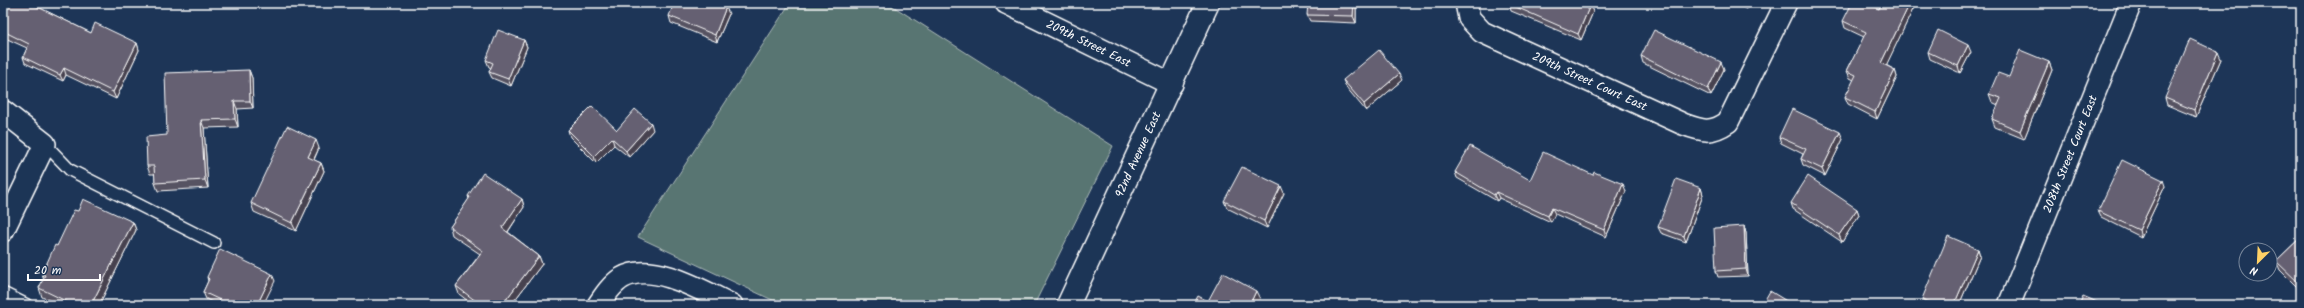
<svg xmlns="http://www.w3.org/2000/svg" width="2304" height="308" font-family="Kalam,sans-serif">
<rect width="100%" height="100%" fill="#1d3557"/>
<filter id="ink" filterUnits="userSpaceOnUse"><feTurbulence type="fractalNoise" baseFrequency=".025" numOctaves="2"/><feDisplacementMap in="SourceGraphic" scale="8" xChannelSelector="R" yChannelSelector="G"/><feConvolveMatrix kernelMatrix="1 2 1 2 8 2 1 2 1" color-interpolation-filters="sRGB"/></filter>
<g filter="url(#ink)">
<path fill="#597572" stroke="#acbab8" d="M790,3H888L1113,146L1034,305H783L638,237Z"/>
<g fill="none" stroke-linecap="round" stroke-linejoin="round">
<defs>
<g id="lane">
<path d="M45,144L70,170L214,243"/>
<path d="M3,293L27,305"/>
</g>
<g id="street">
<path id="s1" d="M1006,3L1172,84"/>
<path id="s2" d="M1466,3L1469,18L1482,32L1683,124C1702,131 1711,134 1728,122L1786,3"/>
<path d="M3,111L45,144L3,231"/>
<path d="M598,305C604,296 612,284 622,278C652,260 705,292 732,305"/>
<path id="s3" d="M2009,305L2131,3"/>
</g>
<g id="secondary">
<path id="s4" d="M1068,305L1208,3"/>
</g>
</defs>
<use href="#lane" stroke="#fff" stroke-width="14"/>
<use href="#street" stroke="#fff" stroke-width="24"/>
<use href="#secondary" stroke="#fff" stroke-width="25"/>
<use href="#lane" stroke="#1d3557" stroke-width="11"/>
<use href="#street" stroke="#1d3557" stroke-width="21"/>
<use href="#secondary" stroke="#1d3557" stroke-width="22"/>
</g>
<g fill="#575362" stroke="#fff">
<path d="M3,3H40L38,7L91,33L137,43L139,50L116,99L66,75L63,81L25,63L23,57L27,48L3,37Z"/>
<path d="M1356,3V23L1310,21L1307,15Z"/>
<path d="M1734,3H1749L1746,9Z"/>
<path d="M1882,3H1916L1886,65L1895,70L1897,77L1877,119L1848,104L1845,97L1854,80L1850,78L1847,71L1864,37L1845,28L1843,21L1879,9Z"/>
<path d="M1509,4L1590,5L1593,12L1581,40L1511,11Z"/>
<path d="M729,14L717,42L671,23L669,16Z"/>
<path d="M524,40L527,47L511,86L492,78L489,72L491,68L489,67L486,60Z"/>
<path d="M1928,52H1971L1960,73L1930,59Z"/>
<path d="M1641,56L1724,69L1711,96L1643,63Z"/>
<path d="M2221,59L2196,117L2167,105L2165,98Z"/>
<path d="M2049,62L2052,70L2024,139L1995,127L1992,119L1998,105L1992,102L1989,94L2009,77Z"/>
<path d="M249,70L252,78L253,108L237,109L238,127L204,128L208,188L158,191L155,183V174H150L147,166L167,135Z"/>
<path d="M1343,80H1402L1366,111L1346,87Z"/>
<path d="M568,130H653L629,157L614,145L596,163L570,137Z"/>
<path d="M1779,137L1843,139L1825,176L1803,165L1801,159L1803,154L1781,143Z"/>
<path d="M319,148L314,160L321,163L324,171L296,231L254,212L251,203Z"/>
<path d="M1455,172L1530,180L1626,191L1606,237L1555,214L1551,222L1499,198L1497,201L1457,178Z"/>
<path d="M2165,186L2141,237L2101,217L2098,211Z"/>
<path d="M1701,188L1703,195L1686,242L1661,233L1658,227Z"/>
<path d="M1284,193L1267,228L1227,208L1224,201Z"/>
<path d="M468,196L522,199L524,207L508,232L539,256L542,264L511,305H473L459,294L456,286L480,254L452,235L450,227L469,199Z"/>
<path d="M1791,203L1857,209L1859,215L1842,242L1793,209Z"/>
<path d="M78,211L133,222L136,230L99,305H60L42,297L39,288L44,279L42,274L57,246Z"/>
<path d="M1744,226L1746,233L1748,276L1718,277L1716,271Z"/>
<path d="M2301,237V291L2280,270L2276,261Z"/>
<path d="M1978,249L1980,256L1959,305H1924L1922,299Z"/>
<path d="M207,277L275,281L218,305L206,299L203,292L208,281Z"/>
</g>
<g fill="#474350" stroke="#fff">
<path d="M35,3H40L36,12L34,5Z"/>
<path d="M1354,3H1356V23L1353,16Z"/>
<path d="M1744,3H1749L1746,9Z"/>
<path d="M1910,3H1916L1884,70L1881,63Z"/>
<path d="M1590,5L1593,12L1581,40L1578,34Z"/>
<path d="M726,7L729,14L717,42L715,35Z"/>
<path d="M524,40L527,47L511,86L508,79Z"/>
<path d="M137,43L139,50L116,99L113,92Z"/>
<path d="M1968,45L1971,52L1960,73L1958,66Z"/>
<path d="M2218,52L2221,59L2196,117L2194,110Z"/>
<path d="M1721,62L1724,69L1711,96L1708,89Z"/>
<path d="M2049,62L2052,70L2024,139L2020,131Z"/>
<path d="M64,68L66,75L63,81L60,75Z"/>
<path d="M249,70L252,78L253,108L250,101Z"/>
<path d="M1895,70L1897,77L1877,119L1875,112Z"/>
<path d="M1399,74L1402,80L1366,111L1364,104Z"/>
<path d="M234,101L237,109L238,127L235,119Z"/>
<path d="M201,120L204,128L208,188L205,180Z"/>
<path d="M651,123L653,130L629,157L626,151Z"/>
<path d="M1840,132L1843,139L1825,176L1822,169Z"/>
<path d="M612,138L614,145L596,163L594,156Z"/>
<path d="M316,140L319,148L311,165L308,157Z"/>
<path d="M321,163L324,171L296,231L292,223Z"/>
<path d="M2163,180L2165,186L2141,237L2139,230Z"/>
<path d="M1623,184L1626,191L1606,237L1604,230Z"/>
<path d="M1281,186L1284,193L1267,228L1264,221Z"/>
<path d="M1701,188L1703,195L1686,242L1684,236Z"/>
<path d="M1496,192L1499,198L1497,201L1494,195Z"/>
<path d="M522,199L524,207L505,236L502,228Z"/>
<path d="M1552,208L1555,214L1551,222L1548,216Z"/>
<path d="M1857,209L1859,215L1842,242L1839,235Z"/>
<path d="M133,222L136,230L99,305H91Z"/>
<path d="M1744,226L1746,233L1748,276L1746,269Z"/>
<path d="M1978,249L1980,256L1959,305H1954Z"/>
<path d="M539,256L542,264L511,305H502Z"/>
<path d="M272,274L275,281L263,305H257Z"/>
<path d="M1256,291L1260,299L1257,305H1250V304Z"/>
</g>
<g fill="#656072" stroke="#fff">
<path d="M3,3H35L34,5L91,33L95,23L137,43L113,92L64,68L60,75L23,57L29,44L3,31Z"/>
<path d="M674,3H716L726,7L715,35L669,16Z"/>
<path d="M1308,3H1354L1353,16L1307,15Z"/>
<path d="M1509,3H1585L1590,5L1578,34L1509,4Z"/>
<path d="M1852,3H1867L1879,9L1882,3H1910L1881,63L1895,70L1875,112L1845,97L1856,75L1847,71L1866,32L1843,21Z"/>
<path d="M498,30L524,40L508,79L489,72L493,63L486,60Z"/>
<path d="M1654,30L1721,62L1708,89L1641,56Z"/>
<path d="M1938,30L1968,45L1958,66L1928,52Z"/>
<path d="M2190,39L2218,52L2194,110L2165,98Z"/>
<path d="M1379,50L1399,74L1364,104L1343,80Z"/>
<path d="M2020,50L2049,62L2020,131L1992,119L2001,98L1989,94L1998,73L2009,77Z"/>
<path d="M249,70L250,101H234L235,119L201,120L205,180L155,183L154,166H147L146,137L167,135L165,73Z"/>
<path d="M592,106L617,130L635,109L651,123L626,151L612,138L594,156L568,130Z"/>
<path d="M1792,109L1840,132L1822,169L1801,159L1806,149L1779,137Z"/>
<path d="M287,126L316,140L308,157L321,163L292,223L251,203Z"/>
<path d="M1470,146L1530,180L1543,152L1593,175L1594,172L1623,184L1604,230L1552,208L1548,216L1496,192L1494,195L1455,172Z"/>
<path d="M2122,160L2163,180L2139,230L2098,211Z"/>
<path d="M1242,167L1281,186L1264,221L1224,201Z"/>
<path d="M483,173L522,199L502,228L539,256L502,305H481L456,286L483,251L450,227L470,197L468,196Z"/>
<path d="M1808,176L1857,209L1839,235L1791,203Z"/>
<path d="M1676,179L1701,188L1684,236L1658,227Z"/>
<path d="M83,199L133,222L91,305H74L39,288L45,275L42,274L55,245L57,246L74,210L78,211Z"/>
<path d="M1744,226L1746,269L1716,271L1714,228Z"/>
<path d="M1948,236L1978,249L1954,305H1936L1922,299Z"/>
<path d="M2301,237V285L2276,261Z"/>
<path d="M220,249L272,274L257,305H218L220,300L203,292L209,279L207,277Z"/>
<path d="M1223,273L1256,291L1250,304L1251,305H1193L1198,296L1208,301Z"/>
<path d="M1770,291L1793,305H1762Z"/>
<path d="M2083,296L2104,305H2079Z"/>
</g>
</g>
<g text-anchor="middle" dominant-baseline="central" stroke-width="3.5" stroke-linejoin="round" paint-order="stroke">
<g font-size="12" fill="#fff" stroke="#1d3557">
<text stroke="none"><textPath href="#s1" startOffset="92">209th Street East</textPath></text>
<text stroke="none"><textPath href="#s2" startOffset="153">209th Street Court East</textPath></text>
<text stroke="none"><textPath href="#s4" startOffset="166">92nd Avenue East</textPath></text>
<text stroke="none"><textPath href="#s3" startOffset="163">208th Street Court East</textPath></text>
</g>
</g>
<rect width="2304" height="308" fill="none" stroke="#1d3557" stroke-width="16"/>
<rect x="8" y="8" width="2288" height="292" fill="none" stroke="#fff" stroke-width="1.5" filter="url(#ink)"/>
<g transform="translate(2258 262) rotate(204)"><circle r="19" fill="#1d3557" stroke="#77869a"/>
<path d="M0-3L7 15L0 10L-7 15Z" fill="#ffd166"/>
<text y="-6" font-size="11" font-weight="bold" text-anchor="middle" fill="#ffffff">N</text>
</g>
<path d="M28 274v6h72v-6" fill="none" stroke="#ffffff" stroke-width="2"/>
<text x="34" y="274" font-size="12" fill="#ffffff" stroke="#1d3557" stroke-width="3" paint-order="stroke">20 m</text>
</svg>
